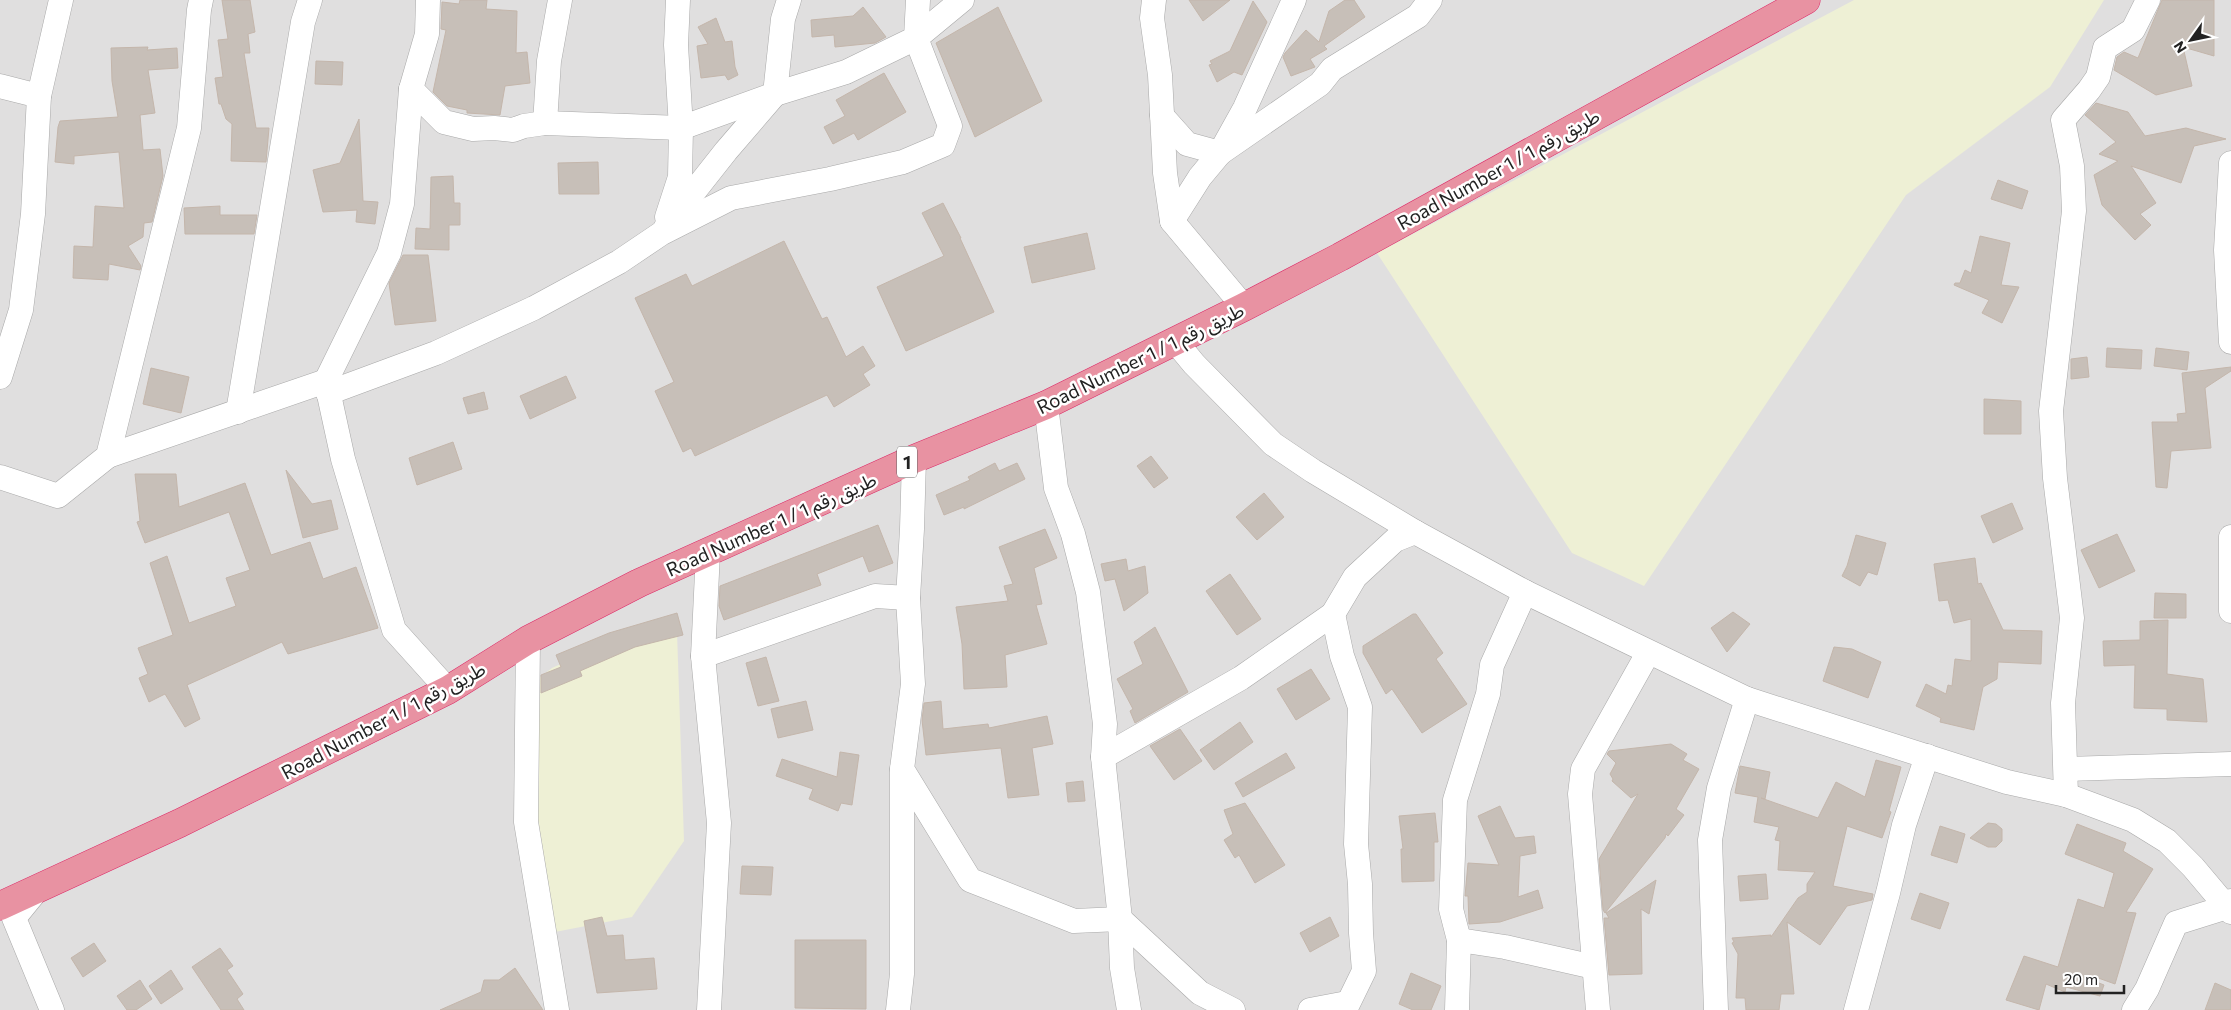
<svg xmlns="http://www.w3.org/2000/svg" width="2231" height="1010" font-family="Commissioner,'Noto Sans Arabic',sans-serif">
<rect width="100%" height="100%" fill="#f2efe9"/>
<rect fill="#e0dfdf" x="0" y="0" width="2231" height="1010"/>
<g fill="#eef0d5">
<path d="M1854,0H2104L2050,87L1906,195L1644,586L1572,553L1377,253Z"/>
<path d="M677,632L684,841L632,917L555,932L519,693L552,668L596,648Z"/>
</g>
<g fill="#c7bfb8" stroke="#c4b6ab">
<path d="M222,0H250L255,32L248,34L250,53H244L256,128H269L266,162L231,161L232,124L226,119L221,104H219L215,78L223,77L218,40L228,39Z"/>
<path d="M460,0H487L486,9L517,11L516,53L527,52L530,83L505,86L500,115L467,113V110L447,106L433,92L446,30L441,29L442,2L459,4Z"/>
<path d="M1189,0H1230L1203,21Z"/>
<path d="M1345,0H1354L1365,17L1324,46L1327,49L1310,59L1315,67L1291,76L1283,57L1285,53L1306,30L1319,42L1329,11Z"/>
<path d="M2162,0H2214V56L2183,47L2192,86L2156,95L2114,70L2117,57L2124,52L2138,58Z"/>
<path d="M1253,1L1267,22L1242,75L1234,72L1217,82L1209,65L1212,64L1210,61L1230,51Z"/>
<path d="M863,7L886,37L875,43L835,47L834,35L812,37L811,20L853,16Z"/>
<path d="M998,7L1042,101L975,137L936,43Z"/>
<path d="M716,18L725,42L732,41L735,67L738,75L728,80L725,75L701,78L697,46L708,44L698,27Z"/>
<path d="M148,47L147,50L177,48L178,68L148,70L155,113L140,115L143,150L160,149L163,176L152,222L144,223L143,237L128,246L141,266L140,270L109,264L108,280L73,278L74,246L93,247L95,206L124,208L119,152L74,156V164L55,162L58,127L60,121L118,117L112,81L111,48Z"/>
<path d="M316,61L343,62L342,85L315,84Z"/>
<path d="M884,73L906,112L858,140L854,133L833,144L824,127L845,116L836,100Z"/>
<path d="M2096,103L2128,112L2145,136L2186,128L2226,139L2194,146L2181,183L2131,166L2156,203L2140,214L2151,225L2135,240L2102,205L2094,175L2118,161L2099,154L2116,142L2085,115Z"/>
<path d="M359,119L363,201L378,202L375,224L356,222L357,210L323,212L313,170L340,163Z"/>
<path d="M598,162L599,194H559L558,163Z"/>
<path d="M453,176L454,203H460V225H449V250L415,249L416,228L430,229L431,177Z"/>
<path d="M1998,180L2028,191L2022,209L1991,199Z"/>
<path d="M943,203L961,238H960L994,312L906,351L877,287L944,256L922,213Z"/>
<path d="M220,206V215H257L254,234H185L184,208Z"/>
<path d="M1087,233L1095,269L1032,283L1024,247Z"/>
<path d="M1980,236L2010,243L2001,285L2019,287L2002,323L1982,313L1989,300L1954,285L1955,283H1960L1965,270L1971,273Z"/>
<path d="M784,241L822,319L827,317L846,357L863,346L875,366L863,374L870,385L834,407L827,395L695,456L691,448L683,452L655,391L674,382L635,298L686,274L692,286Z"/>
<path d="M403,255H428L436,321L395,325L389,283Z"/>
<path d="M2107,348L2142,350L2141,369L2106,367Z"/>
<path d="M2156,348L2189,352L2187,370L2154,366Z"/>
<path d="M2087,357L2089,377L2071,379V359Z"/>
<path d="M2231,367V371L2205,388L2211,448L2171,451L2167,488L2156,487L2152,422H2178L2177,414L2186,413L2182,373Z"/>
<path d="M151,368L189,377L181,413L143,404Z"/>
<path d="M566,376L576,398L530,419L520,396Z"/>
<path d="M484,392L488,409L468,414L463,398Z"/>
<path d="M1984,399L2021,401V434H1984Z"/>
<path d="M453,442L462,469L417,485L409,458Z"/>
<path d="M1151,456L1168,478L1154,488L1137,466Z"/>
<path d="M995,463L999,471L1017,463L1025,479L964,509V507L944,515L936,495L970,480L968,477Z"/>
<path d="M286,470L312,504L331,500L338,529L303,538Z"/>
<path d="M135,474H176L179,507L245,483L271,555L310,542L323,579L356,567L378,628L288,654L282,642L187,685L200,719L185,727L165,694L149,702L139,678L148,674L138,648L173,635L150,563L167,556L189,623L236,606L226,578L250,570L229,512L145,543L137,522L140,521Z"/>
<path d="M1264,493L1284,517L1257,540L1236,517Z"/>
<path d="M2012,503L2023,529L1993,543L1981,516Z"/>
<path d="M878,525L893,563L869,572L863,556L817,574L821,585L724,620L719,606L720,586Z"/>
<path d="M1045,529L1057,558L1034,568L1042,604L1036,605L1047,644L1005,655L1007,687L964,689L962,644L956,607L1008,601L1004,586L1013,584L999,547Z"/>
<path d="M2117,534L2135,571L2099,588L2081,550Z"/>
<path d="M1856,535L1886,543L1877,575L1868,572L1860,586L1842,576L1847,566Z"/>
<path d="M1975,558L1978,584L1981,583L2003,630L2042,631L2041,664L1998,662L1997,679L1983,687L1974,730L1940,722L1941,718L1916,706L1926,684L1946,694L1948,685L1952,686L1955,659L1971,661V619L1954,623L1948,600L1939,601L1934,564Z"/>
<path d="M1126,559L1128,571L1145,566L1148,593L1124,611L1115,579L1105,581L1101,564Z"/>
<path d="M1230,574L1261,619L1237,635L1206,591Z"/>
<path d="M2155,593L2186,594V618H2154Z"/>
<path d="M1733,612L1750,624L1727,652L1711,628Z"/>
<path d="M677,613L683,635L635,647L580,671L582,676L541,693V675L561,667L556,655L609,633Z"/>
<path d="M1413,614H1416L1443,653L1436,659L1467,704L1422,733L1392,689L1386,694L1363,653V646Z"/>
<path d="M2168,620L2167,674L2203,679L2207,722L2167,720V709L2134,708L2135,665L2104,666L2103,641L2140,640V621Z"/>
<path d="M1155,627L1188,692L1135,723L1130,711L1133,709L1117,679L1143,664L1134,642Z"/>
<path d="M1834,647L1852,649L1881,662L1868,698L1823,681Z"/>
<path d="M766,657L779,701L758,706L746,663Z"/>
<path d="M1311,669L1330,699L1296,720L1277,689Z"/>
<path d="M806,701L813,730L778,738L771,709Z"/>
<path d="M941,701L943,729L988,724L989,728L1047,716L1053,744L1032,748L1039,795L1008,798L1001,748L926,755L922,720L924,703Z"/>
<path d="M1240,722L1253,742L1214,770L1200,750Z"/>
<path d="M1180,729L1202,761L1174,780L1150,746Z"/>
<path d="M1671,744L1687,754L1683,760L1699,769L1676,809L1684,815L1668,836L1666,834L1665,838L1605,913L1603,910L1599,859L1638,794L1631,798L1612,781L1613,779L1610,774L1616,763L1607,754L1609,751Z"/>
<path d="M840,752L859,755L852,805L841,803L838,811L809,799L813,789L776,776L782,759L837,777Z"/>
<path d="M1286,753L1295,768L1243,797L1235,783Z"/>
<path d="M1876,760L1901,767L1889,811L1891,812L1882,838L1847,826L1833,886L1873,894L1872,900L1847,906L1820,945L1787,922L1794,994H1781L1779,1010H1746L1745,998H1736L1738,954L1732,943L1734,942L1732,938L1771,935V937L1798,898L1807,892V884L1815,872L1778,870L1780,841L1775,840L1779,827L1754,822L1758,797L1735,793L1740,766L1770,772L1765,799L1761,798L1818,818L1836,782L1865,797Z"/>
<path d="M1083,781L1085,801L1068,802L1066,783Z"/>
<path d="M1245,803L1285,865L1255,883L1239,855L1235,858L1224,840L1233,834L1224,810Z"/>
<path d="M1500,806L1515,838L1534,836L1536,853L1520,856L1518,897L1538,890L1543,908L1500,922L1469,924L1468,896H1465L1468,863L1499,865L1478,816Z"/>
<path d="M1435,813L1438,842H1434V881L1402,882L1401,849H1403L1399,816Z"/>
<path d="M1988,823L1996,824L2002,829V841L1996,847H1988L1970,838Z"/>
<path d="M2077,824L2126,843L2123,851L2153,869L2126,912L2136,913L2115,984L2090,975L2089,979L2104,985L2100,996L2066,987L2065,992L2046,984L2039,1010L2006,1000L2024,956L2058,967L2078,899L2104,908L2114,873L2065,854Z"/>
<path d="M1940,826L1965,834L1957,863L1931,855Z"/>
<path d="M742,866L773,867L771,895L740,894Z"/>
<path d="M1766,874L1768,899L1740,901L1738,876Z"/>
<path d="M1656,880L1649,914L1641,909L1642,974L1609,975L1604,918H1609L1606,913Z"/>
<path d="M1920,893L1949,903L1940,929L1911,919Z"/>
<path d="M602,917L607,936L623,935L625,960L654,958L657,989L597,993L584,921Z"/>
<path d="M1330,917L1339,936L1310,952L1300,933Z"/>
<path d="M795,940H866V1009L795,1008Z"/>
<path d="M94,943L106,961L83,977L71,958Z"/>
<path d="M220,948L233,966L227,970L243,994L237,999L244,1010H221L192,967Z"/>
<path d="M515,968L543,1010H440L481,992L484,980H499Z"/>
<path d="M171,970L183,989L161,1004L149,986Z"/>
<path d="M1411,973L1441,986L1431,1010H1413L1399,1004Z"/>
<path d="M140,980L152,999L136,1010H127L117,996Z"/>
<path d="M2215,983L2231,990V1010H2205Z"/>
</g>
<g fill="none" stroke-linecap="round" stroke-linejoin="round">
<defs>
<g id="minor">
<path d="M428,0L427,34L411,89L444,122L473,129L494,128L513,130L524,126L545,123L681,128L775,94L846,72L916,38L918,0"/>
<path d="M1154,0L1152,18L1160,75L1165,173L1172,221L1244,307"/>
<path d="M0,86L39,96"/>
<path d="M411,89L402,204L389,253L326,381L343,459L394,630L448,690"/>
<path d="M1162,116L1187,144L1220,153L1320,84L1332,69L1418,16L1430,0"/>
<path d="M545,123L549,61L560,0"/>
<path d="M2231,163L2226,250L2231,342"/>
<path d="M667,217L680,177L681,128L676,45L678,0"/>
<path d="M1172,221L1200,177L1220,153L1245,108L1294,0"/>
<path d="M666,227L726,151L775,94L783,19L789,0"/>
<path d="M1175,341L1194,364L1273,444L1313,471L1415,532L1525,592L1747,699L2007,782L2066,795L2133,820L2167,841L2193,867L2231,912"/>
<path d="M0,377L21,310L33,214L39,96L61,0"/>
<path d="M328,393L436,353L534,308L619,262L662,233L731,198L830,179L903,162L943,145L950,126L916,38L962,0"/>
<path d="M1046,405L1056,488L1073,534L1088,592L1105,724L1103,757L1120,919L1122,968L1129,1010"/>
<path d="M238,412L303,22L310,0"/>
<path d="M108,456L326,381"/>
<path d="M914,459L912,529L908,598L913,684L902,769L970,880L1074,921L1120,919L1200,993L1233,1010"/>
<path d="M0,477L58,496L108,456L189,128L199,10L201,0"/>
<path d="M2231,537V611"/>
<path d="M708,552L703,656L719,823L709,1010"/>
<path d="M1333,614L1342,656L1360,707L1356,844L1360,884L1361,933L1364,971L1345,1010"/>
<path d="M528,640L526,822L557,1010"/>
<path d="M703,656L875,596L908,598"/>
<path d="M1103,757L1241,678L1333,614L1355,577L1395,540L1415,532"/>
<path d="M2066,769L2231,764"/>
<path d="M2066,795L2063,703L2072,618L2055,478L2051,411L2074,211L2072,166L2063,120L2089,90L2098,77L2105,48L2133,30L2148,0"/>
<path d="M36,891L14,918L52,1010"/>
<path d="M1459,940L1505,947L1594,967"/>
<path d="M898,1010L902,974V769"/>
<path d="M1310,1010L1347,1003"/>
<path d="M1457,1010L1459,940L1451,909L1455,800L1488,694L1492,665L1525,592"/>
<path d="M1598,1010L1580,794L1583,769L1648,653"/>
<path d="M1716,1010L1710,840L1719,788L1747,699"/>
<path d="M1856,1010L1888,893L1904,825L1927,756"/>
<path d="M2134,1010L2147,989L2176,923L2227,907L2231,901"/>
</g>
<path id="highway" d="M0,906L180,823L448,690L528,640L639,583L914,459L1046,405L1244,307L1340,257L1806,0"/>
</defs>
<use href="#minor" stroke="#a9a9a9" stroke-width="25"/>
<use href="#highway" stroke="#dc2a67" stroke-width="29"/>
<use href="#minor" stroke="#fff" stroke-width="24"/>
<use href="#highway" stroke="#e892a2" stroke-width="28"/>
</g>
<g text-anchor="middle" dominant-baseline="central" stroke-width="5" stroke-linejoin="round" paint-order="stroke">
<rect fill="#fff" stroke="#646464" stroke-width="1" x="897" y="446.5" width="20" height="31" rx="4"/>
<g font-size="18" font-weight="bold" fill="#222">
<text x="907" y="462">1</text>
</g>
<g font-size="19" fill="#222" stroke="#fff">
<text transform="translate(1498 169) rotate(-29)">Road Number 1 / طريق رقم 1</text>
<text transform="translate(1140 358) rotate(-26)">Road Number 1 / طريق رقم 1</text>
<text transform="translate(771 524) rotate(-24)">Road Number 1 / طريق رقم 1</text>
<text transform="translate(383 720) rotate(-28)">Road Number 1 / طريق رقم 1</text>
</g>
</g>
<g transform="translate(2191 40) rotate(237)" stroke="#ffffff" stroke-width="4" paint-order="stroke">
<path d="M0-4L9 19L0 12L-9 19Z" fill="#222222"/>
<text y="-8" font-size="14" font-weight="bold" text-anchor="middle" fill="#222222">N</text>
</g>
<path d="M2056 985v8h68v-8" fill="none" stroke="#222222" stroke-width="2.5"/>
<text x="2064" y="985" font-size="15" fill="#222222" stroke="#ffffff" stroke-width="4" paint-order="stroke">20 m</text>
</svg>
